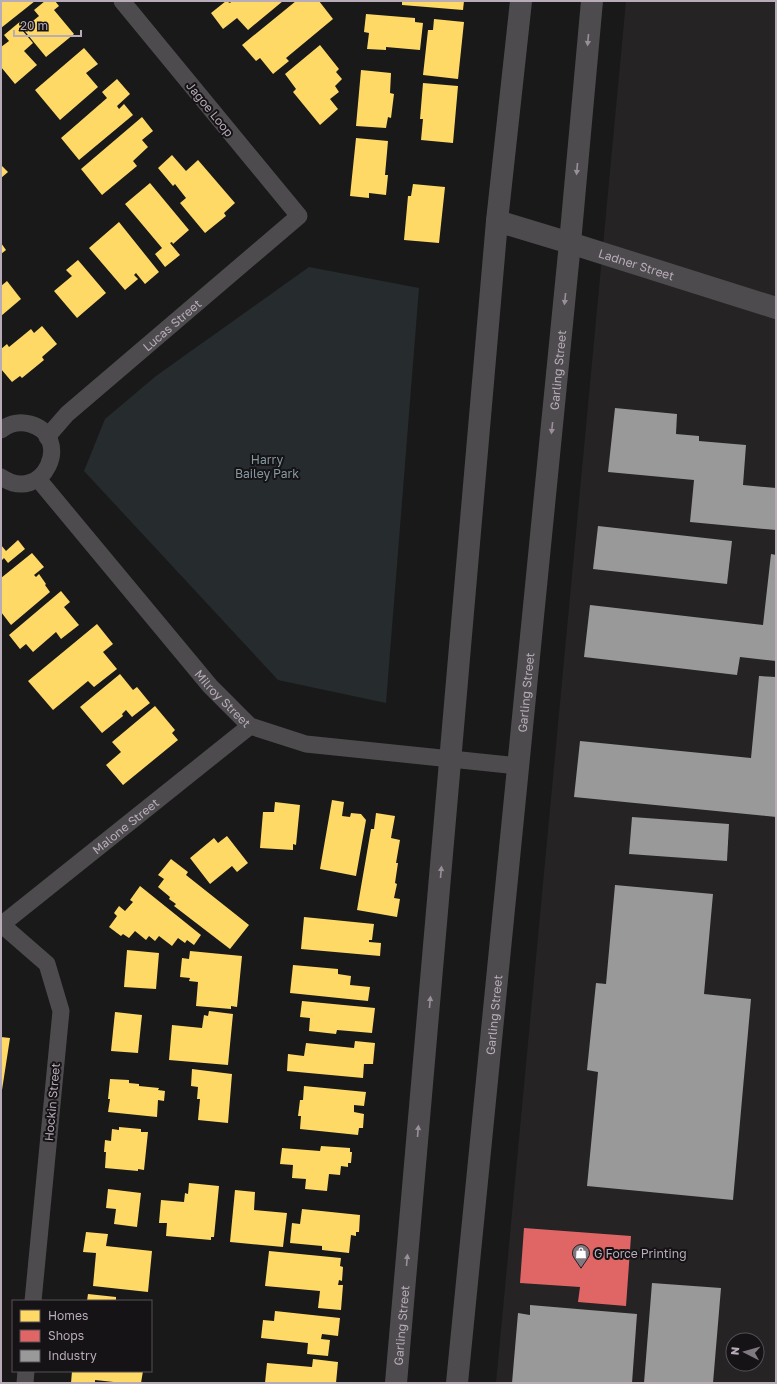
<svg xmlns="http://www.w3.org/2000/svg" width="777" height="1384" font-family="'Golos Text',sans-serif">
<rect width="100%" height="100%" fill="#191919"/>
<path fill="#252324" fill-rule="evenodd" d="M626,1H776V1383H496ZM733,1340H757V1364H733Z"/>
<path fill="#262b2e" d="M309,267L419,288L386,703L278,680L84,471L105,419L156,376Z"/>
<g fill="#ffd966">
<path d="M1,1H35L1,28Z"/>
<path d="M45,1H55L59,6L54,10L74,34L46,57L23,29L39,16L34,10Z"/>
<path d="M226,1L230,3L232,1H283L248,30L237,18L223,29L211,13Z"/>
<path d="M296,1H319L333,19L286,58L289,61L273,74L260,58L256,61L242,45Z"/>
<path d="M402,1H464L463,10L402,5Z"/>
<path d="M366,14L415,18V22L423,23L420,50L386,47V50L367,49L369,33L364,32Z"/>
<path d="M434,19L464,22L458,79L423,75L428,30H433Z"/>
<path d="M22,20L26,26L22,30L33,43L24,51L37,65L15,84L1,67V47L9,41L4,35Z"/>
<path d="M320,45L339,69L336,72L342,79L335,86L339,92L330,99L338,109L320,125L293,92L296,89L285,74Z"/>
<path d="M84,48L98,64L86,73L98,87L60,120L35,90Z"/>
<path d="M361,70L391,73L390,93L394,94L391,118L388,117L386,128L356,126Z"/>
<path d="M117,79L130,94L117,106L119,109L124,104L133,115L79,160L61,138L107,98L102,92Z"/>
<path d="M423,83L458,86L453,143L421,140L423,119H420Z"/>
<path d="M142,117L153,131L142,140L148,147L133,161L137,166L102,195L81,169Z"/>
<path d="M356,138L388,141L385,175H388L386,195L369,193V198L350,196Z"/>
<path d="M172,155L186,171L198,160L235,203L224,213L226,216L205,233L180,203L186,198L175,184L173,186L158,168Z"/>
<path d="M1,165L8,172L1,178Z"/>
<path d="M150,183L189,230L173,244L172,242L170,243L180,255L165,267L155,254L162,248L125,204Z"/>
<path d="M413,184L445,187L439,243L404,240L408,196H411Z"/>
<path d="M119,222L159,272L145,284L136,273L134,275L138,279L125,290L89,248Z"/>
<path d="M1,243L6,250L1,254Z"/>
<path d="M78,260L106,293L77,318L54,291L72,276L66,270Z"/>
<path d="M7,281L21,299L1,316V286Z"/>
<path d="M42,326L57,344L42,357L44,360L22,378L20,376L12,382L1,369V349L7,344L9,347L31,329L34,333Z"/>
<path d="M18,540L25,549L8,563L4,558L1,561V545L6,551Z"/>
<path d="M32,553L44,567L34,575L36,577L39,574L46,584L45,585L50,592L11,625L1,612L2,611L1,610V578Z"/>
<path d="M61,591L70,602L64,607L79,625L61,639L56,632L33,652L26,644L20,649L9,635Z"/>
<path d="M97,624L113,644L103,652L117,669L94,687L88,681L53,710L28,681Z"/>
<path d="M120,674L133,690L137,687L150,703L132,717L126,710L122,714L123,716L102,733L80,707Z"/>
<path d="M155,706L175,730L172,733L178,740L123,785L106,765L121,752L112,742Z"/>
<path d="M332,800L344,802L342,816L350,817L351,813L361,814L366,820L356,876L320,869Z"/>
<path d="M275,802L300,805L296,845L293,844V850L260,848L263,812H274Z"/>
<path d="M376,813L395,816L391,838L400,840L396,863H398L395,883L397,884L394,898L400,899L397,917L357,910L371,829H374Z"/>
<path d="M227,836L248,863L237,872L232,866L210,884L190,858L214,838L218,843Z"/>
<path d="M171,859L188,872L186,875L249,925L230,949L174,906L176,904L169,899L170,897L158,887L164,879L158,875Z"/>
<path d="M140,886L201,935L194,945L187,940L185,943L178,938L172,946L159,936L155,941L149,936L146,940L135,931L129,938L123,934L121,936L109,927L117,916L114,913L119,906L125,911L133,902L130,900Z"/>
<path d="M304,917L374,924L372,940H369V942L381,943L380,956L301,949Z"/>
<path d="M127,950L159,953L156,989L124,987Z"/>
<path d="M190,951L242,956L237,1007L231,1006V1009L196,1006L198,982L189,981L190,978L180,977L182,958L189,959Z"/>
<path d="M293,965L338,969V974L351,976L350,985L370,987L368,1001L290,993Z"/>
<path d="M302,1001L375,1008L372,1033L337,1030L336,1034L309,1031L310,1018L300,1017Z"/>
<path d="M209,1011L233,1014L228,1065L169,1060L172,1025L202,1028L204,1015L208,1016Z"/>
<path d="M115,1012L142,1015L138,1053L111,1051Z"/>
<path d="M1,1037L10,1038L2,1090L1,1089Z"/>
<path d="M355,1041L375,1043L373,1064H364L363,1078L287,1071L288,1054L304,1056L306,1043L354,1048Z"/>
<path d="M192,1069L232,1074L228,1123L198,1120L200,1099H197L198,1087L191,1086Z"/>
<path d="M110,1079L129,1080V1083L139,1084V1086L159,1088L158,1090L165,1091L164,1101L158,1100L157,1117L108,1112L110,1099H108Z"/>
<path d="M304,1086L366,1092L364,1106L354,1105V1112L364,1114L363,1128H359L358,1135L300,1129L301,1116H298L300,1100H303Z"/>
<path d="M119,1127L141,1129V1132H148L144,1170L138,1169V1171L105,1168L106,1152H104L105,1140L111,1141L112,1129L119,1130Z"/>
<path d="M321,1146L350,1148V1152H352L351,1163H348V1167L341,1166L340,1175L329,1174L327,1191L305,1189L306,1179L292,1178L293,1165L280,1164L282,1148L320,1151Z"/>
<path d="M189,1183L219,1186L214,1237H211V1240L166,1236L167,1223H159L161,1200L184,1202L185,1193L188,1194Z"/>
<path d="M108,1189L141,1193L137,1227L114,1224L116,1209L106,1208Z"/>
<path d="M235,1190L255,1192L254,1210L287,1213L283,1247L230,1242Z"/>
<path d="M302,1209L360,1215L359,1232H356V1236L351,1235L349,1253L322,1250V1246L290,1243L292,1223L300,1224Z"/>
<path d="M86,1232L108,1234L106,1246L152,1251L148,1292L93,1286L96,1253L83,1252Z"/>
<path d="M269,1251L341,1258L340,1266L343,1267L342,1281L339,1280L338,1285H343L341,1310L318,1308L320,1291L265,1286Z"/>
<path d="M88,1294L116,1297V1301H87Z"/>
<path d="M275,1311L340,1318L338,1336L322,1334L321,1339L330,1340L328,1356L307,1354L308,1343L261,1338L263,1320L274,1321Z"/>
<path d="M313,1359L338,1362L336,1383H265L267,1363L312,1367Z"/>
<path d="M72,1371H143L141,1383H123L95,1380V1383H71Z"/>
</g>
<path fill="#e06666" d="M524,1228L631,1236L626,1306L578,1302L580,1287L520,1283Z"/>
<g fill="#999">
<path d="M615,408L677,414L676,434L699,436V441L746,445L743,485L776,488V530L690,522L694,480L608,472Z"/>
<path d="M598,526L732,541L727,584L593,569Z"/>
<path d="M771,554L776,555V661L740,657L737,675L584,657L590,605L763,625Z"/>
<path d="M759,676L776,677V817L574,797L580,741L751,758Z"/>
<path d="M632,817L729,824L727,861L629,854Z"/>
<path d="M615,885L713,894L704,994L751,999L733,1200L587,1186L598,1072L587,1070L596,983L606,984Z"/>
<path d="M652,1283L721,1288L713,1383H644Z"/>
<path d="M530,1305L637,1314L632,1383H512L518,1313L530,1315Z"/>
</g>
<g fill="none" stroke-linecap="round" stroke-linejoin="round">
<g stroke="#4e4b4f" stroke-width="17">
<path d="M1,430C10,423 19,421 30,424C74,436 44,506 1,477"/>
<path id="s1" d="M47,437L67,414L299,216L122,1"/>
<path id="s2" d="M38,479L210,686L250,726L306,744L518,766"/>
<path d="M1,924L47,964L61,1011L33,1301"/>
<path id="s3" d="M1,925L250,726"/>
<path d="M25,1383L26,1371"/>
</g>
<g stroke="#4e4b4f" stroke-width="22">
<path id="s4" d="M497,221L570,243L776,308"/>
<path id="s5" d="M396,1383L497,221L521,1"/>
<path id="s6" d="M457,1383L570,243L592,1"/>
</g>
</g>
<defs><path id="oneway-solid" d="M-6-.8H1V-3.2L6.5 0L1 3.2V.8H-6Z"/></defs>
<g fill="#988f98">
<use href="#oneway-solid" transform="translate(588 40) rotate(95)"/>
<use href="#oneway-solid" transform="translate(577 169) rotate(95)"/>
<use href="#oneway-solid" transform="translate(565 299) rotate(96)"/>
<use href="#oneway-solid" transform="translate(552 428) rotate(96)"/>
<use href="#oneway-solid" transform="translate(441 872) rotate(-85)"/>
<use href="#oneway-solid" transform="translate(430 1002) rotate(-85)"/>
<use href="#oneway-solid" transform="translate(418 1131) rotate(-85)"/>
<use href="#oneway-solid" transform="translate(407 1260) rotate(-85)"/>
</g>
<defs>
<symbol id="shop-pin" viewBox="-11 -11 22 30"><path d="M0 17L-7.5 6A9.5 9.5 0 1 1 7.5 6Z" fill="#807980" stroke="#151315"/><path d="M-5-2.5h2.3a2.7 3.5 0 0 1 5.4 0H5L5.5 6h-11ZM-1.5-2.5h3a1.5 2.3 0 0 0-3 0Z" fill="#fff"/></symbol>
</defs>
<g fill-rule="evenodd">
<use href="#shop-pin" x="571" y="1243" width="20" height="27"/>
</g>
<g text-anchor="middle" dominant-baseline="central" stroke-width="4" stroke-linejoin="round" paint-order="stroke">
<g font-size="12" fill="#b7acb8" stroke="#151315">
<text transform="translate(210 109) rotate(51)">Jagoe Loop</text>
<text stroke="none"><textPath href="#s4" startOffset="146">Ladner Street</textPath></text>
<text stroke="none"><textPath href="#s1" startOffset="168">Lucas Street</textPath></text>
<text stroke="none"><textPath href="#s6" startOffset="1018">Garling Street</textPath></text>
<text stroke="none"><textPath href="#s6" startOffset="694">Garling Street</textPath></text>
<text stroke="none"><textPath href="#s2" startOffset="287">Milroy Street</textPath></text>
<text stroke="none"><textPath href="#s3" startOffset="159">Malone Street</textPath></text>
<text stroke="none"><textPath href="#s6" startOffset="370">Garling Street</textPath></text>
<text transform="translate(52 1102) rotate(-85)">Hockin Street</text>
<text stroke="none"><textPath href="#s5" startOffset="58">Garling Street</textPath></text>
</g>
<g font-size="12" fill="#8599a1" stroke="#151315">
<text x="267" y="459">Harry<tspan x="267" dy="14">Bailey Park</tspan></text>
</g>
<g font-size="12" fill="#b7acb8" stroke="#151315" text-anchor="start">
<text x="594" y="1253">G Force Printing</text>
</g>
</g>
<rect width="777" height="1384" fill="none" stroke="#b7acb8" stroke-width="4"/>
<rect x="12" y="1300" width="140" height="72" fill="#151315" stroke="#565056"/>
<rect x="20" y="1310" width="20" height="12" fill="#ffd966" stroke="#565056"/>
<text x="48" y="1320" font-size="12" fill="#b7acb8">Homes</text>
<rect x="20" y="1330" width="20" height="12" fill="#e06666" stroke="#565056"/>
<text x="48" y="1340" font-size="12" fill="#b7acb8">Shops</text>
<rect x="20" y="1350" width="20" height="12" fill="#999999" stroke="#565056"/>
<text x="48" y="1360" font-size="12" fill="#b7acb8">Industry</text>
<g transform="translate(745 1352) rotate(276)"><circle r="19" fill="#151315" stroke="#565056"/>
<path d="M0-3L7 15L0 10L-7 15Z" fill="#807980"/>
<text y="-6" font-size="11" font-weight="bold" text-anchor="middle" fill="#b7acb8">N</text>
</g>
<path d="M14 30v6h67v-6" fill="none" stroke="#b7acb8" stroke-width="2"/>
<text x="20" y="30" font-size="12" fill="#b7acb8" stroke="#151315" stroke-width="3" paint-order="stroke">20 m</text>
</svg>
